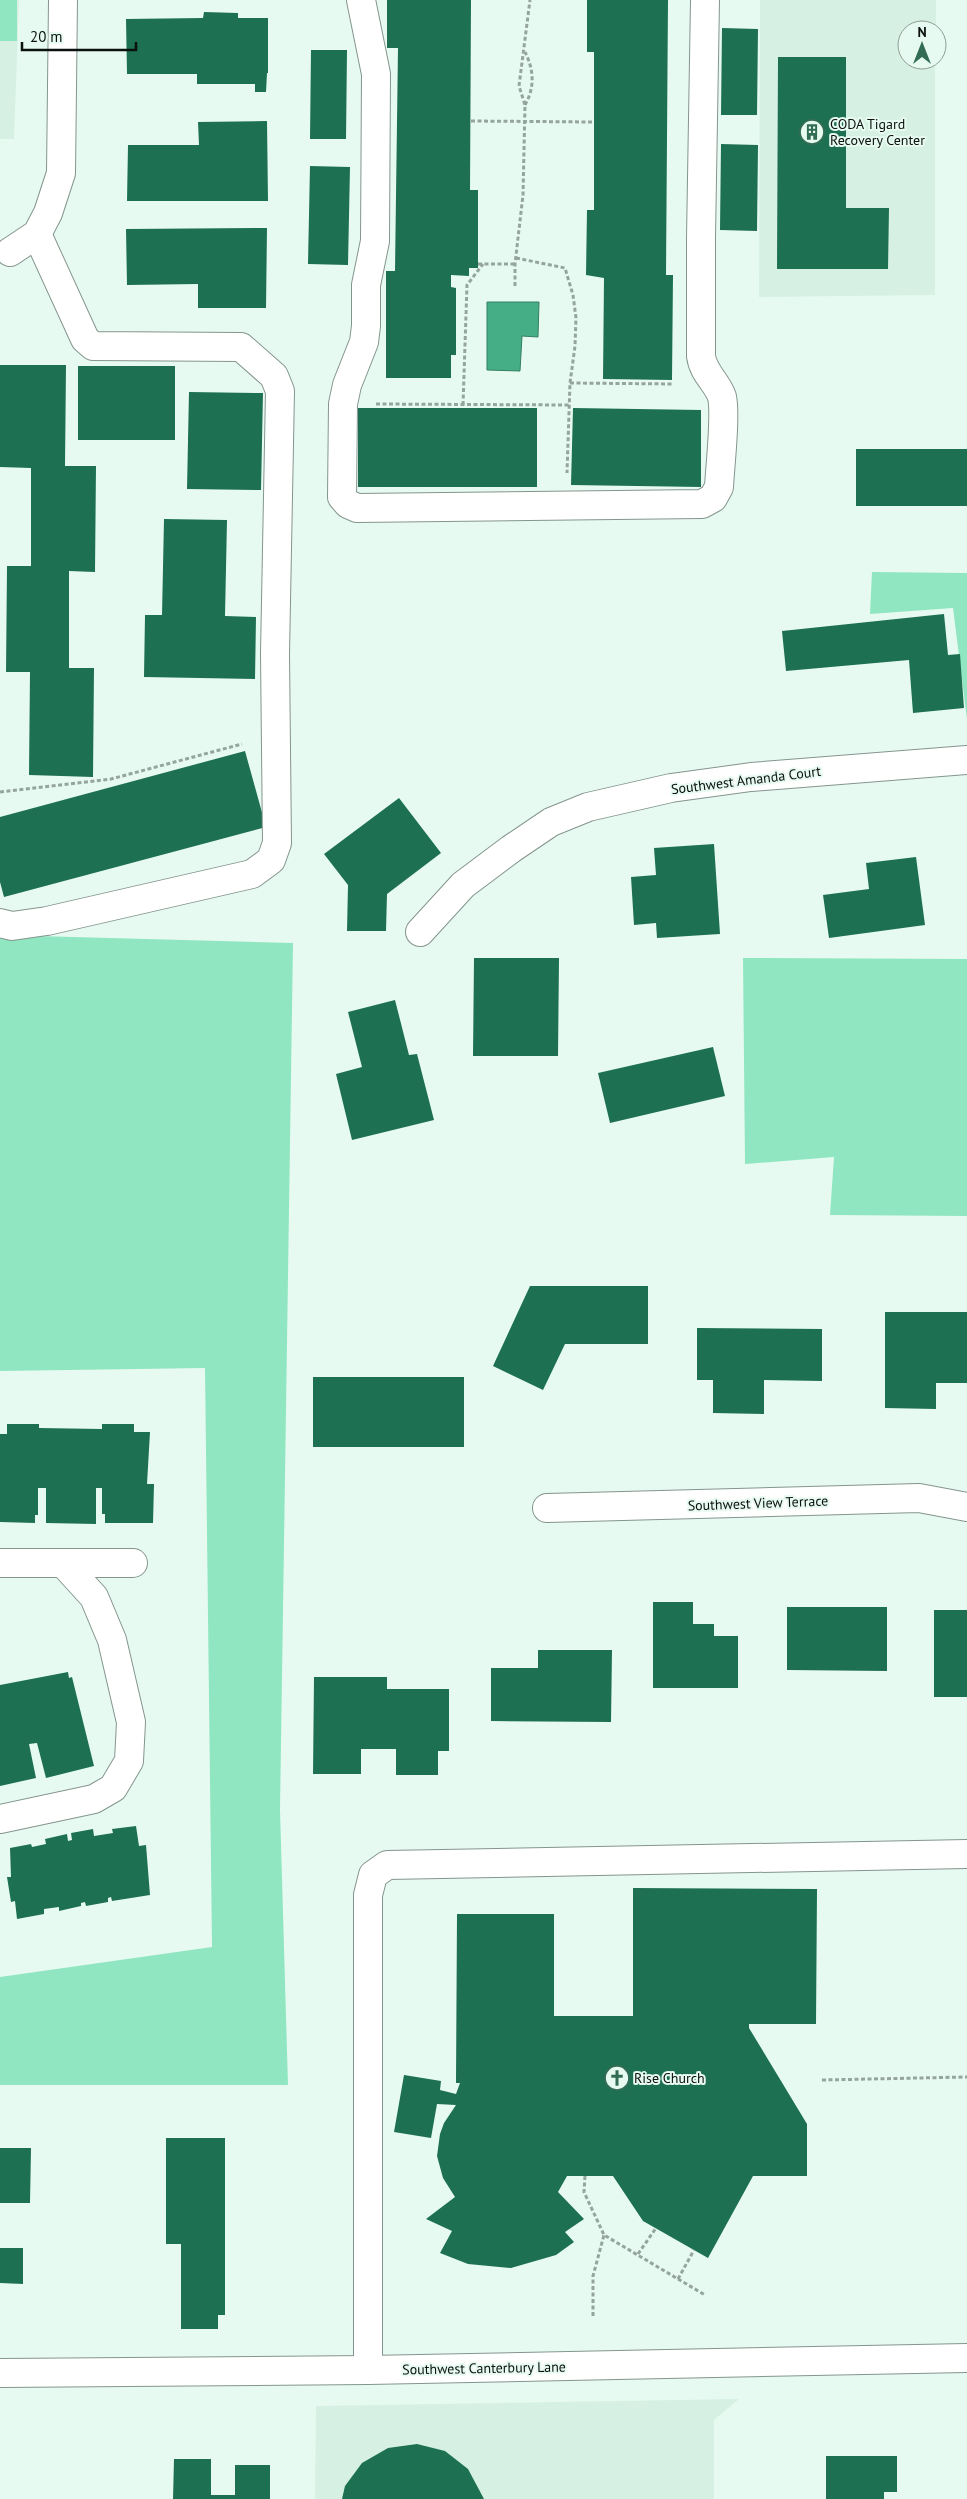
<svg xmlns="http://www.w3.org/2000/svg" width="967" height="2499" font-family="'PT Sans',sans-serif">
<rect width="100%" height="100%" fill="#e7faf1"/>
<g fill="#d6f1e4">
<path d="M0,0H19L14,139H0Z"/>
<path d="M760,0H936V30H907V60H935V295L759,297Z"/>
<path d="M739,2399L714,2420V2499H315L316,2406Z"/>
</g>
<g fill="#90e6c0">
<rect x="0" y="0" width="17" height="41"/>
<path d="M872,572L967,573V719L953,608L870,614Z"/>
<path d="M0,935L293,943L280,1810L288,2085H0V1977L212,1947L205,1368L0,1371Z"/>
<path d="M743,958L967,959V1216L830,1215L834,1157L745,1164Z"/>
</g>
<path fill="#46ae86" stroke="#347f62" d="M487,302H539L538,337L522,336L520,371L487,370Z"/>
<g fill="#1d7052">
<path d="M387,0H471L470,190H478V268H469V276L451,275V287L456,288V355H451V378H386V271H395L398,48H387Z"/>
<path d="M587,0H668L666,275H673L672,380L603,379L604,278L586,275L587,210H594V52H587Z"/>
<path d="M204,12L238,13V18H268V73H267L266,92H255V84H197V74H127L126,19L203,18Z"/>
<path d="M722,28L758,29L757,115H721Z"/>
<path d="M311,50H347L346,139H310Z"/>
<path d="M778,57H846V208H889L888,269H777Z"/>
<path d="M267,121L268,201H127L128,145H199L198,122Z"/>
<path d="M721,144L758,145L757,231L720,230Z"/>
<path d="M310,166L350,167L348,265L308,264Z"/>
<path d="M267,228L266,308H198V284L127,285L126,229Z"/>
<path d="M0,365H66L65,466H96L95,572L69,571V668H94L93,777L29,775L30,672H6L7,566H31V468L0,467Z"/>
<rect x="78" y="366" width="97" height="74"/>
<path d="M189,392L263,393L261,490L187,489Z"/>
<rect x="358" y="408" width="179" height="79"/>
<path d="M573,408L701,410V487L571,485Z"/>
<rect x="856" y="449" width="111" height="57"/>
<path d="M164,519L227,520L225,616L256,617L255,679L144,677L145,615H162Z"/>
<path d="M944,614L948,655L960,654L964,708L913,713L909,660L786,671L782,631Z"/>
<path d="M245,751L266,827L4,897L0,882V817Z"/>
<path d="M399,798L441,853L387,894L386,931H347L348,885L324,854Z"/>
<path d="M714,844L720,934L657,938L656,923L634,925L631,877L656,875L654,848Z"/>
<path d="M916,857L925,925L829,938L823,895L869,889L866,863Z"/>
<path d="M474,958H559L558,1056H473Z"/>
<path d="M395,1000L409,1055L417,1054L434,1120L352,1140L336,1074L362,1067L348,1012Z"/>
<path d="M713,1047L725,1096L610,1123L598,1073Z"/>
<path d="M530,1286H648V1344H565L543,1390L493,1366Z"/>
<path d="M885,1312H967V1383H936V1409L885,1408Z"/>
<path d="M697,1328L822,1329V1381L764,1380V1414L713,1413V1380H697Z"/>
<rect x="313" y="1377" width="151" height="70"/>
<path d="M7,1424H39V1428L102,1429V1424H134V1432H150L147,1484H154L153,1523H105V1514H102V1488H96V1524L46,1523V1488H38V1515H35V1523L0,1522V1434H7Z"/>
<path d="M653,1602H693V1624H714V1636H738V1688H653Z"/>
<path d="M787,1607H887V1671L787,1670Z"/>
<rect x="934" y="1610" width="33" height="87"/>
<path d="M538,1650H612L611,1722L491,1721V1668H538Z"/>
<path d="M68,1672L69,1678L72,1677L94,1766L46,1778L37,1743L29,1744L36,1778L0,1786V1685Z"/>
<path d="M314,1677H387V1689H449V1751H438V1775H396V1749H361V1774H313Z"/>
<path d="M136,1826L139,1846L146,1845L150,1895L112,1901L111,1897L108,1898V1902L86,1906L85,1902L81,1903V1906L59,1911V1907L44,1909V1914L17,1919L15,1901L11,1902L7,1877H11L10,1848L31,1844L32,1847L46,1844L45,1839L67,1834L68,1841L72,1840L71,1833L93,1829L94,1836L113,1833L112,1829Z"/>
<path d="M633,1888L817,1889L816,2024H749V2028L807,2124V2176H753L708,2258L643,2221L613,2176H567L558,2192L584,2219L565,2232L574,2242L556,2255L511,2268L468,2264L440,2253L452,2231L426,2219L455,2197L443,2178L437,2156L440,2134L444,2123L456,2105L437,2104L431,2138L394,2132L404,2075L441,2081L440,2090L456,2094L460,2083H456L457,1914H554V2016H633Z"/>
<path d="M166,2138H225V2315H218V2329H181V2244H166Z"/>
<path d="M0,2148H31L30,2203H0Z"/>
<path d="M0,2248H23V2284L0,2283Z"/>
<path d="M417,2444L445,2451L468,2469L484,2499H342L345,2486L362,2463L388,2448Z"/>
<path d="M826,2456H897V2492H884V2499H826Z"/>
<path d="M174,2459H211V2495H235V2465H270V2499H173Z"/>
</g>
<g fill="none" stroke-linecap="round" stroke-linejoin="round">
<defs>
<g id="minor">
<path d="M361,0L376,74L375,241L366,285V326L364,342L347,385L343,404L342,497L348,504L357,508L702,504L713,498L719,487C720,467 726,415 722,397C717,382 703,373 701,356V238L705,0"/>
<path d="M10,252L37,234L48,213L61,173L63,0"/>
<path d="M0,923L12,926L47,921L252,874L271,860L277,843L275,654L280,391L274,376L241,347L93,346L85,339L37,234"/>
<path d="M420,932L463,885L511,849L551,822L588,807L671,788L751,777L967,760"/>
<path d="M547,1508L919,1498L967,1507"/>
<path d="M0,1563H133"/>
<path d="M0,1819L94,1799L113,1788L129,1761L131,1722L112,1640L94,1597L63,1563"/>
<path d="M368,2370V1895L373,1875L387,1865L967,1854"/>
<path d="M0,2373L368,2370L967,2358"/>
</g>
</defs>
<use href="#minor" stroke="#84958d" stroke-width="30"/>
<g stroke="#95a49d" stroke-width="3" stroke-dasharray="4 2.5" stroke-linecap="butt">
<path d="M525,105C535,87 534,70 525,52"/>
<path d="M471,121L594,122"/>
<path d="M516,258L565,268L573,295L576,318L575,346L570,383L567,473"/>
<path d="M478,264H515"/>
<path d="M515,286V264L523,195L525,105L519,86L530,0"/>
<path d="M570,383L674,384"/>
<path d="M376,404L569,405"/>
<path d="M463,405L467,285L483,264"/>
<path d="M0,792L111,779L242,744"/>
<path d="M822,2080L967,2077"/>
<path d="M585,2176L584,2192L604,2235L705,2295"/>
<path d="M638,2254L656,2228"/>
<path d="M678,2279L694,2250"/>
<path d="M593,2316V2276L604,2235"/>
</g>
<use href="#minor" stroke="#fff" stroke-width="28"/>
</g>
<defs>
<symbol id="building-ring" viewBox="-11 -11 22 22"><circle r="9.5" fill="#e7faf1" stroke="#326c54" stroke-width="1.5"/><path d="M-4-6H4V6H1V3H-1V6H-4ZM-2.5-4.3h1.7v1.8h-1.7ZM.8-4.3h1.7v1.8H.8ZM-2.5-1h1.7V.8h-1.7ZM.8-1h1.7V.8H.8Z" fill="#326c54"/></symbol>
<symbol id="church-ring" viewBox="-11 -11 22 22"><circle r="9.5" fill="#e7faf1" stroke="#326c54" stroke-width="1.5"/><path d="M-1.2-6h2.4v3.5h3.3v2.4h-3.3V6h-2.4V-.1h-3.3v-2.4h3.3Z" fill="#326c54"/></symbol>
</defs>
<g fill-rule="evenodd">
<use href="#building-ring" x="798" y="118" width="28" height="28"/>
<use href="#church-ring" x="603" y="2064" width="28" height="28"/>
</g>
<g text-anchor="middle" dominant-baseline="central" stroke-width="4" stroke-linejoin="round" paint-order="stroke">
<g font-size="14" fill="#0b110e" stroke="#e7faf1" text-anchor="start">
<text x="830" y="124">CODA Tigard<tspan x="830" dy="16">Recovery Center</tspan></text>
<text x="634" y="2078">Rise Church</text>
</g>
<g font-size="14" fill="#0b110e" stroke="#e7faf1">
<text transform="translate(746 780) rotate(-7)">Southwest Amanda Court</text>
<text transform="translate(758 1503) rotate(-2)">Southwest View Terrace</text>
<text transform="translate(484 2368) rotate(-1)">Southwest Canterbury Lane</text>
</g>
</g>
<g transform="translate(922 45)"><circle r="24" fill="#e7faf1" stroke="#8f9d96"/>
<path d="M0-4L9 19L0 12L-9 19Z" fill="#326c54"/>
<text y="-8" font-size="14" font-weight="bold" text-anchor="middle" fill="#0b110e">N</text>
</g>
<path d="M22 42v8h114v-8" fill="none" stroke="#0b110e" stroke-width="2.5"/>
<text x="30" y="42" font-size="15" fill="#0b110e" stroke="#e7faf1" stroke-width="4" paint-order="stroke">20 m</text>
</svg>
